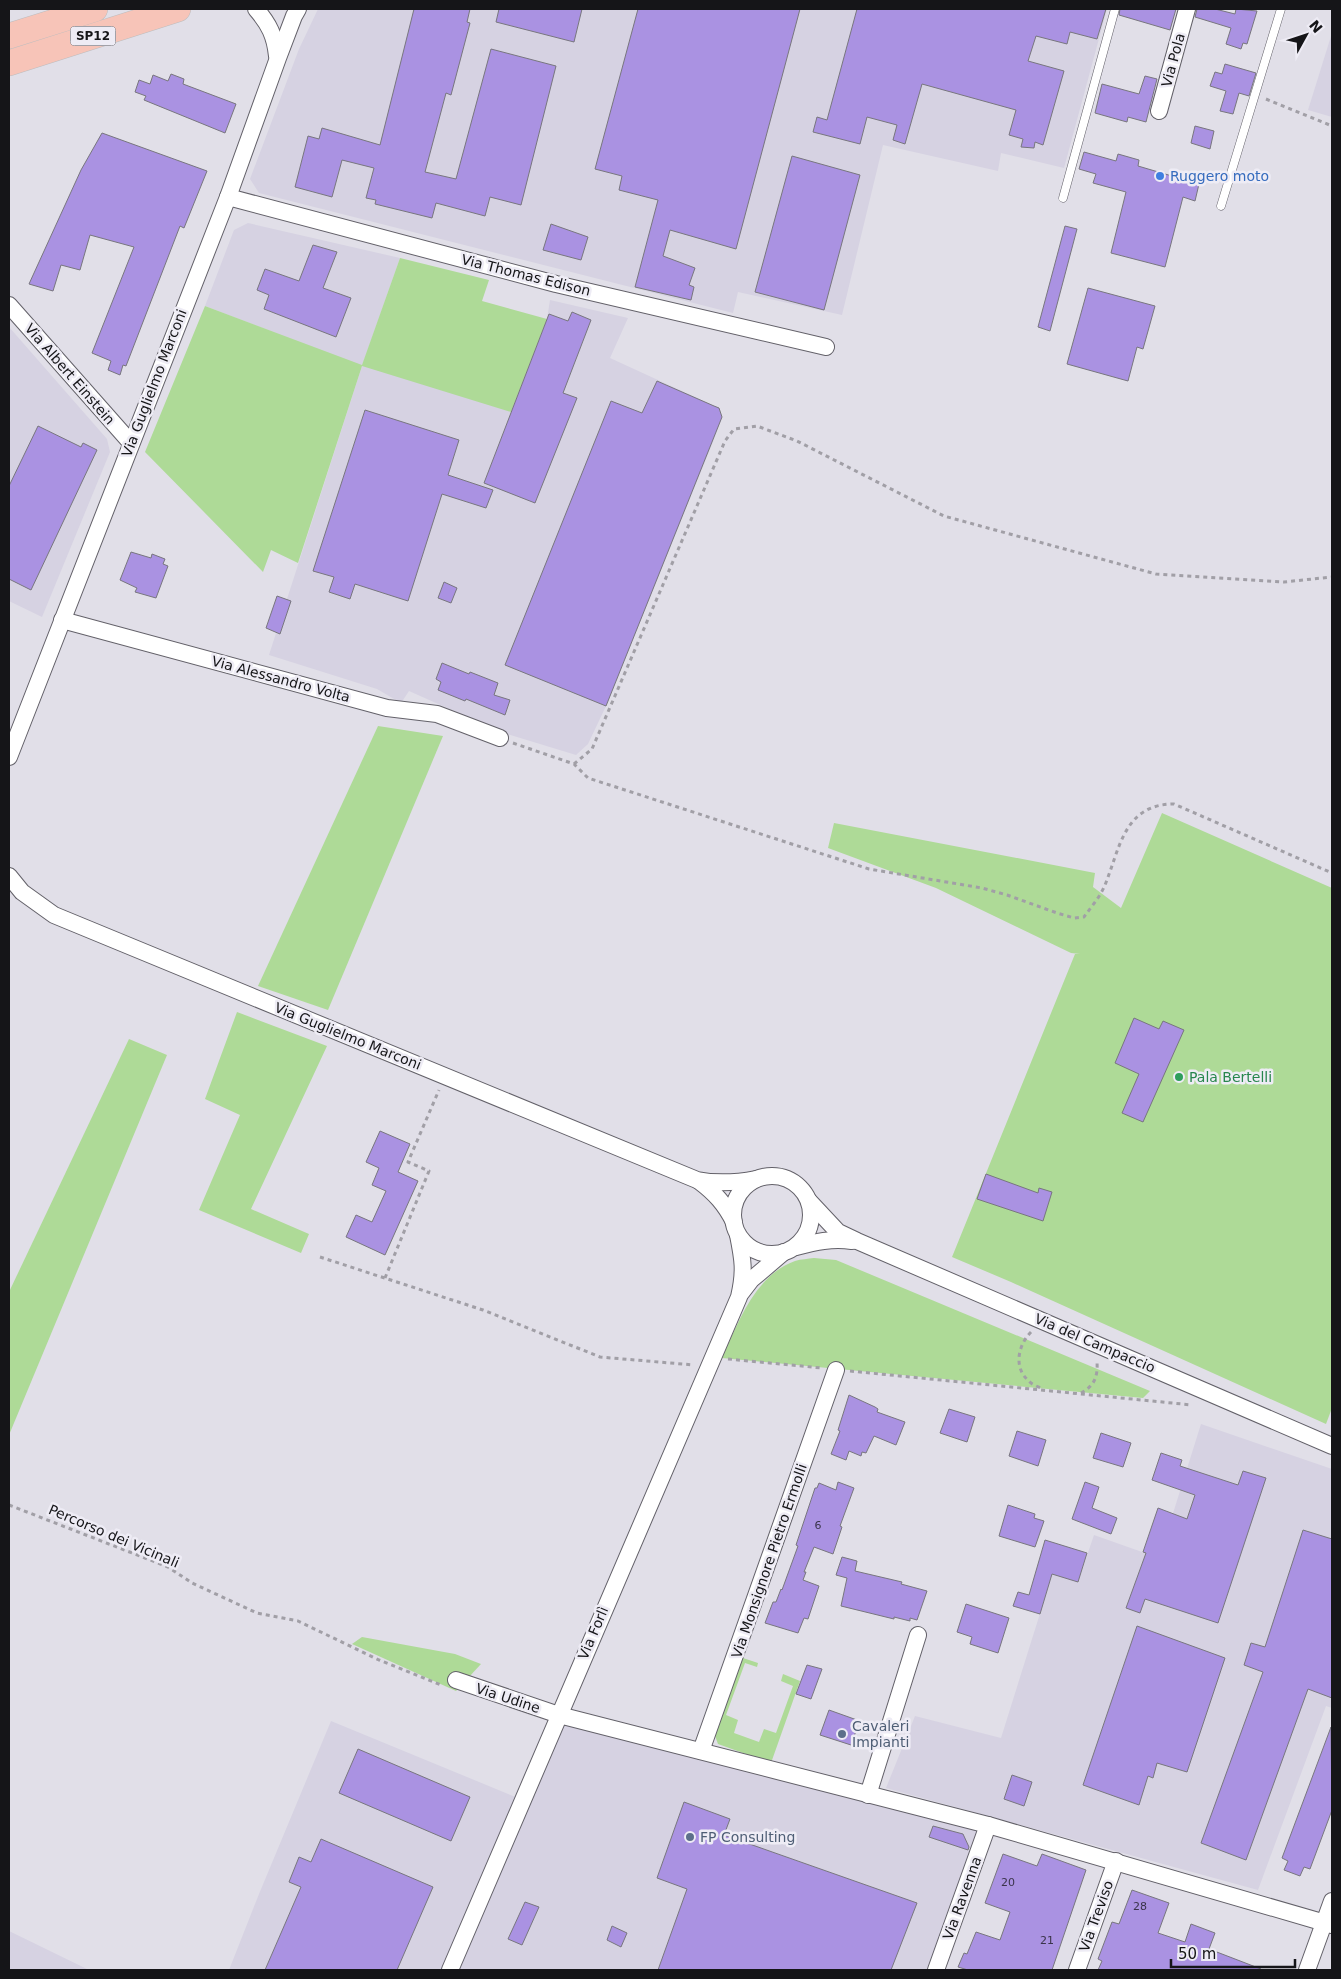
<svg xmlns="http://www.w3.org/2000/svg" width="1341" height="1979" font-family="'DejaVu Sans',sans-serif">
<rect width="100%" height="100%" fill="#e1dfe8"/>
<g fill="#d6d2e2">
<path d="M318,9H1107L1064,168L1001,153L998,171L883,145L842,315L738,292L733,313L259,193L250,179L299,49Z"/>
<path d="M1332,33V117L1308,110Z"/>
<path d="M248,223L400,258L362,366L547,319L550,300L628,318L610,358L719,408L722,417L713,442L606,706L588,744L576,755L501,732L409,691L401,703L377,689L269,655L362,366L205,306L234,230Z"/>
<path d="M9,327L107,439L110,452L42,617L9,601Z"/>
<path d="M1201,1424L1332,1469V1708L1326,1706L1258,1890L886,1788L915,1716L1001,1738L1053,1572L1078,1582L1094,1535L1159,1558Z"/>
<path d="M552,1718L981,1831L931,1970H229L259,1894L331,1721L518,1798Z"/>
<path d="M9,1931L89,1970H9Z"/>
</g>
<g fill="#aeda97">
<path d="M400,258L489,280L482,301L547,319L511,412L362,366L298,563L271,550L263,572L145,452L205,306L362,365Z"/>
<path d="M378,726L443,736L328,1010L258,986Z"/>
<path d="M1162,813L1332,888V1408L1326,1424L1011,1282L952,1257L1075,954H1080L1071,953L936,888L828,848L834,823L1095,873L1093,887L1121,908Z"/>
<path d="M237,1012L327,1046L251,1209L309,1234L301,1253L199,1210L240,1115L205,1099Z"/>
<path d="M129,1039L167,1055L9,1435V1292Z"/>
<path d="M814,1258L836,1260L1150,1391L1143,1398L722,1358C738,1323 755,1275 795,1261C801,1259 808,1259 814,1258Z"/>
<path d="M362,1637L455,1654L481,1664L456,1691L352,1644Z"/>
<path d="M743,1658L758,1663L757,1667L745,1663L726,1715L738,1720L734,1733L759,1742L764,1729L776,1733L793,1686L781,1681L783,1674L800,1681L771,1763L718,1744L715,1736Z"/>
</g>
<g fill="#aa92e2" stroke="#78767e">
<path d="M414,9H470L467,22L470,23L451,95L446,93L425,172L456,179L491,49L556,66L521,205L490,197L485,216L436,203L432,218L375,204L376,200L366,198L374,168L342,160L332,197L295,187L308,136L319,139L322,128L380,145Z"/>
<path d="M499,9H582L574,42L496,22Z"/>
<path d="M638,9H800L736,249L670,230L663,256L695,268L689,285L694,287L691,300L635,287L658,200L619,190L622,176L595,169Z"/>
<path d="M857,9H1106L1097,39L1070,32L1067,44L1036,36L1028,61L1064,71L1043,145L1035,142L1034,148L1021,147L1023,139L1009,135L1016,110L922,84L905,144L893,140L897,125L867,117L860,144L813,132L817,117L827,120Z"/>
<path d="M1120,9H1176L1170,30L1119,15Z"/>
<path d="M1197,9H1215L1235,14L1236,9L1257,11L1247,44L1243,43L1241,49L1226,44L1231,28L1195,17Z"/>
<path d="M1225,64L1256,73L1249,96L1239,93L1233,114L1220,111L1226,91L1210,86L1215,72L1222,74Z"/>
<path d="M171,74L184,79L183,84L236,104L225,133L144,100L146,96L135,92L139,80L150,84L153,75L168,81Z"/>
<path d="M1145,76L1157,79L1146,122L1128,117L1127,122L1095,113L1102,84L1139,94Z"/>
<path d="M1195,126L1214,131L1210,149L1191,143Z"/>
<path d="M102,133L207,171L184,228L180,226L126,366L123,365L120,375L108,370L111,361L92,353L134,247L90,235L80,270L61,265L53,291L29,284L81,170Z"/>
<path d="M1084,152L1116,161L1118,154L1139,160L1138,166L1199,184L1195,201L1183,197L1165,267L1111,253L1126,192L1093,183L1096,174L1079,169Z"/>
<path d="M792,156L860,175L824,310L755,292Z"/>
<path d="M551,224L588,237L581,260L543,250Z"/>
<path d="M1065,226L1077,229L1050,331L1038,327Z"/>
<path d="M313,245L337,252L323,288L351,298L336,337L264,309L269,295L257,290L265,269L299,281Z"/>
<path d="M1088,288L1155,306L1143,349L1137,347L1128,381L1067,364Z"/>
<path d="M572,312L591,320L563,393L577,398L535,503L484,483L549,314L568,321Z"/>
<path d="M657,381L714,406L719,408L722,417L606,706L505,665L611,401L642,413Z"/>
<path d="M365,410L459,440L448,475L493,490L486,508L442,494L408,601L355,584L350,599L329,592L334,577L313,571Z"/>
<path d="M38,426L81,447L83,443L97,450L31,590L9,579V486Z"/>
<path d="M131,552L151,558L152,554L165,559L163,564L168,566L156,598L135,592L137,588L120,580Z"/>
<path d="M444,582L457,588L451,603L438,598Z"/>
<path d="M277,596L291,601L280,634L266,628Z"/>
<path d="M442,663L469,674L470,672L498,683L494,695L510,700L505,715L466,699L465,701L438,690L441,682L436,679Z"/>
<path d="M1134,1018L1159,1029L1163,1021L1184,1030L1143,1122L1122,1113L1139,1074L1115,1063Z"/>
<path d="M380,1131L410,1144L398,1172L418,1181L385,1255L346,1237L356,1215L372,1222L386,1191L372,1185L379,1168L366,1162Z"/>
<path d="M986,1174L1038,1193L1039,1188L1052,1192L1043,1221L977,1199Z"/>
<path d="M849,1395L875,1407L878,1409L877,1412L905,1422L896,1445L874,1436L866,1453L862,1452L861,1456L849,1451L846,1460L831,1454L840,1431L838,1430Z"/>
<path d="M949,1409L975,1417L967,1442L940,1433Z"/>
<path d="M1017,1431L1046,1440L1038,1466L1009,1456Z"/>
<path d="M1101,1433L1131,1443L1123,1467L1093,1458Z"/>
<path d="M1161,1453L1182,1460L1180,1466L1238,1485L1243,1471L1266,1478L1218,1623L1145,1599L1140,1613L1126,1608L1146,1553L1143,1552L1158,1508L1187,1519L1195,1495L1152,1480Z"/>
<path d="M838,1482L854,1488L840,1526L842,1527L833,1554L814,1547L804,1572H806L803,1580L819,1586L808,1619L804,1618L798,1633L765,1623L773,1602H776L781,1589L782,1590L798,1546L796,1545L815,1488H817L819,1483L836,1490Z"/>
<path d="M1085,1482L1099,1487L1092,1508L1117,1518L1111,1534L1072,1519Z"/>
<path d="M1008,1505L1035,1514L1034,1518L1044,1521L1035,1547L999,1536Z"/>
<path d="M1303,1530L1332,1539V1698L1308,1689L1246,1860L1201,1843L1263,1672L1244,1665L1251,1643L1265,1647Z"/>
<path d="M1045,1540L1087,1553L1078,1582L1052,1574L1040,1614L1013,1606L1018,1592L1029,1595Z"/>
<path d="M842,1557L857,1561L855,1571L902,1582L901,1584L927,1591L917,1620L910,1618V1621L894,1617V1619L841,1606L847,1578L836,1575Z"/>
<path d="M966,1604L1009,1618L998,1653L970,1644L972,1637L957,1632Z"/>
<path d="M1137,1626L1225,1658L1187,1772L1157,1763L1153,1778L1148,1776L1139,1805L1083,1785Z"/>
<path d="M807,1665L822,1669L811,1699L796,1694Z"/>
<path d="M829,1710L857,1720L853,1730L856,1731L851,1745L820,1735Z"/>
<path d="M1331,1727L1332,1810L1310,1869L1304,1867L1300,1876L1284,1870L1288,1861L1282,1858Z"/>
<path d="M358,1749L470,1797L451,1841L339,1793Z"/>
<path d="M1012,1775L1032,1782L1024,1806L1004,1799Z"/>
<path d="M684,1802L730,1819L724,1835L917,1903L891,1970H658L687,1889L657,1878Z"/>
<path d="M933,1826L963,1834L969,1847L968,1850L929,1837Z"/>
<path d="M321,1839L433,1887L397,1970H265L301,1887L289,1882L299,1857L311,1862Z"/>
<path d="M1003,1854L1037,1866L1042,1854L1086,1870L1052,1970H968L958,1967L964,1953L967,1954L976,1932L1000,1940L1010,1912L985,1903Z"/>
<path d="M1132,1890L1169,1903L1158,1933L1185,1942L1191,1924L1215,1933L1209,1949L1261,1969V1970H1098L1102,1961L1098,1959L1112,1922L1119,1924Z"/>
<path d="M525,1902L539,1907L522,1945L508,1939Z"/>
<path d="M612,1926L627,1933L621,1947L607,1940Z"/>
</g>
<g fill="none" stroke-linecap="round" stroke-linejoin="round">
<defs>
<g id="service">
<path d="M1063,198L1115,9"/>
<path d="M1221,206L1281,9"/>
</g>
<g id="minor">
<path d="M256,9C269,24 275,36 277,56"/>
<path d="M1159,111L1187,9"/>
<path d="M228,197L556,284L826,347"/>
<path d="M9,305L131,443"/>
<path d="M62,620L387,708L437,714L500,738"/>
<path d="M9,757L228,197L278,58L294,16L298,9"/>
<path d="M9,876L22,892L54,915L697,1180C718,1184 735,1183 756,1179"/>
<circle cx="772" cy="1215" r="39"/>
<path d="M699,1181C715,1193 725,1204 734,1222"/>
<path d="M809,1201L838,1232L857,1241L1332,1446"/>
<path d="M796,1247C815,1242 832,1238 852,1241"/>
<path d="M741,1293L751,1280L784,1252"/>
<path d="M456,1680L559,1715L988,1825L1332,1925"/>
<path d="M701,1751L836,1370"/>
<path d="M868,1795L918,1635"/>
<path d="M450,1970L739,1297C745,1271 743,1260 738,1235"/>
<path d="M936,1970L988,1825"/>
<path d="M1077,1970L1116,1861"/>
<path d="M1307,1970L1332,1901"/>
</g>
<g id="primary">
<path d="M9,36L95,9"/>
<path d="M9,63L178,9"/>
</g>
</defs>
<use href="#service" stroke="#636169" stroke-width="9"/>
<use href="#minor" stroke="#636169" stroke-width="18"/>
<use href="#primary" stroke="#bdbdbe" stroke-width="26"/>
<g stroke="#a19fa6" stroke-width="3" stroke-dasharray="4 4" stroke-linecap="butt">
<path d="M1266,99L1332,126"/>
<path d="M513,743L574,764L588,778L869,869L982,888L1007,895L1057,913L1074,918L1084,917C1091,907 1100,897 1105,885C1120,848 1124,804 1174,804L1332,873"/>
<path d="M574,764L592,749L725,441L734,429L757,426L797,441L944,516L1156,574L1284,582L1332,577"/>
<path d="M320,1257L483,1310L600,1357L694,1365"/>
<path d="M385,1278L429,1171L408,1162L439,1090"/>
<path d="M1031,1332C1018,1345 1013,1368 1029,1381C1032,1385 1039,1387 1043,1389"/>
<path d="M728,1359L822,1368"/>
<path d="M850,1371L1192,1405"/>
<path d="M1081,1393C1094,1386 1098,1377 1097,1362"/>
<path d="M9,1505L168,1567L192,1583L257,1613L298,1621L379,1660L441,1685"/>
</g>
<use href="#service" stroke="#fff" stroke-width="8"/>
<use href="#minor" stroke="#fff" stroke-width="16"/>
<use href="#primary" stroke="#f7c4b8" stroke-width="25"/>
</g>
<circle fill="#3f7fe0" stroke="#eeecf5" stroke-width="2" cx="1160" cy="176" r="5"/>
<circle fill="#2e9e5b" stroke="#eeecf5" stroke-width="2" cx="1179" cy="1077" r="5"/>
<g fill="#5c6f8a" stroke="#eeecf5" stroke-width="2">
<circle cx="842" cy="1734" r="5"/>
<circle cx="690" cy="1837" r="5"/>
</g>
<g text-anchor="middle" dominant-baseline="central" stroke-width="5" stroke-linejoin="round" paint-order="stroke">
<g font-size="11" fill="#3a344a">
<text x="818" y="1525">6</text>
<text x="1008" y="1882">20</text>
<text x="1140" y="1906">28</text>
<text x="1047" y="1940">21</text>
</g>
<rect fill="#eeecf5" stroke="#56565a" stroke-width="1" x="70.5" y="26.5" width="45" height="19" rx="4"/>
<g font-size="12" font-weight="bold" fill="#151518">
<text x="93" y="36">SP12</text>
</g>
<g font-size="14" fill="#151518" stroke="#eeecf5">
<text transform="translate(1173 60) rotate(-75)">Via Pola</text>
<text transform="translate(526 275) rotate(14)">Via Thomas Edison</text>
<text transform="translate(70 374) rotate(49)">Via Albert Einstein</text>
<text transform="translate(154 383) rotate(-69)">Via Guglielmo Marconi</text>
<text transform="translate(281 679) rotate(15)">Via Alessandro Volta</text>
<text transform="translate(348 1036) rotate(22)">Via Guglielmo Marconi</text>
<text transform="translate(1095 1343) rotate(23)">Via del Campaccio</text>
<text transform="translate(114 1536) rotate(23)">Percorso dei Vicinali</text>
<text transform="translate(769 1561) rotate(-71)">Via Monsignore Pietro Ermolli</text>
<text transform="translate(593 1633) rotate(-67)">Via Forlì</text>
<text transform="translate(508 1698) rotate(18)">Via Udine</text>
<text transform="translate(962 1898) rotate(-70)">Via Ravenna</text>
<text transform="translate(1096 1916) rotate(-70)">Via Treviso</text>
</g>
<g font-size="14" fill="#366cbe" stroke="#eeecf5" text-anchor="start">
<text x="1170" y="176">Ruggero moto</text>
</g>
<g font-size="14" fill="#27864d" stroke="#eeecf5" text-anchor="start">
<text x="1189" y="1077">Pala Bertelli</text>
</g>
<g font-size="14" fill="#4e5e75" stroke="#eeecf5" text-anchor="start">
<text x="852" y="1726">Cavaleri<tspan x="852" dy="16">Impianti</tspan></text>
<text x="700" y="1837">FP Consulting</text>
</g>
</g>
<rect width="1341" height="1979" fill="none" stroke="#151518" stroke-width="20"/>
<g transform="translate(1306 35) rotate(50)" stroke="#eeecf5" stroke-width="4" paint-order="stroke">
<path d="M0-4L9 19L0 12L-9 19Z" fill="#151518"/>
<text y="-8" font-size="14" font-weight="bold" text-anchor="middle" fill="#151518">N</text>
</g>
<path d="M1171 1959v8h124v-8" fill="none" stroke="#151518" stroke-width="2.5"/>
<text x="1178" y="1959" font-size="15" fill="#151518" stroke="#eeecf5" stroke-width="4" paint-order="stroke">50 m</text>
</svg>
